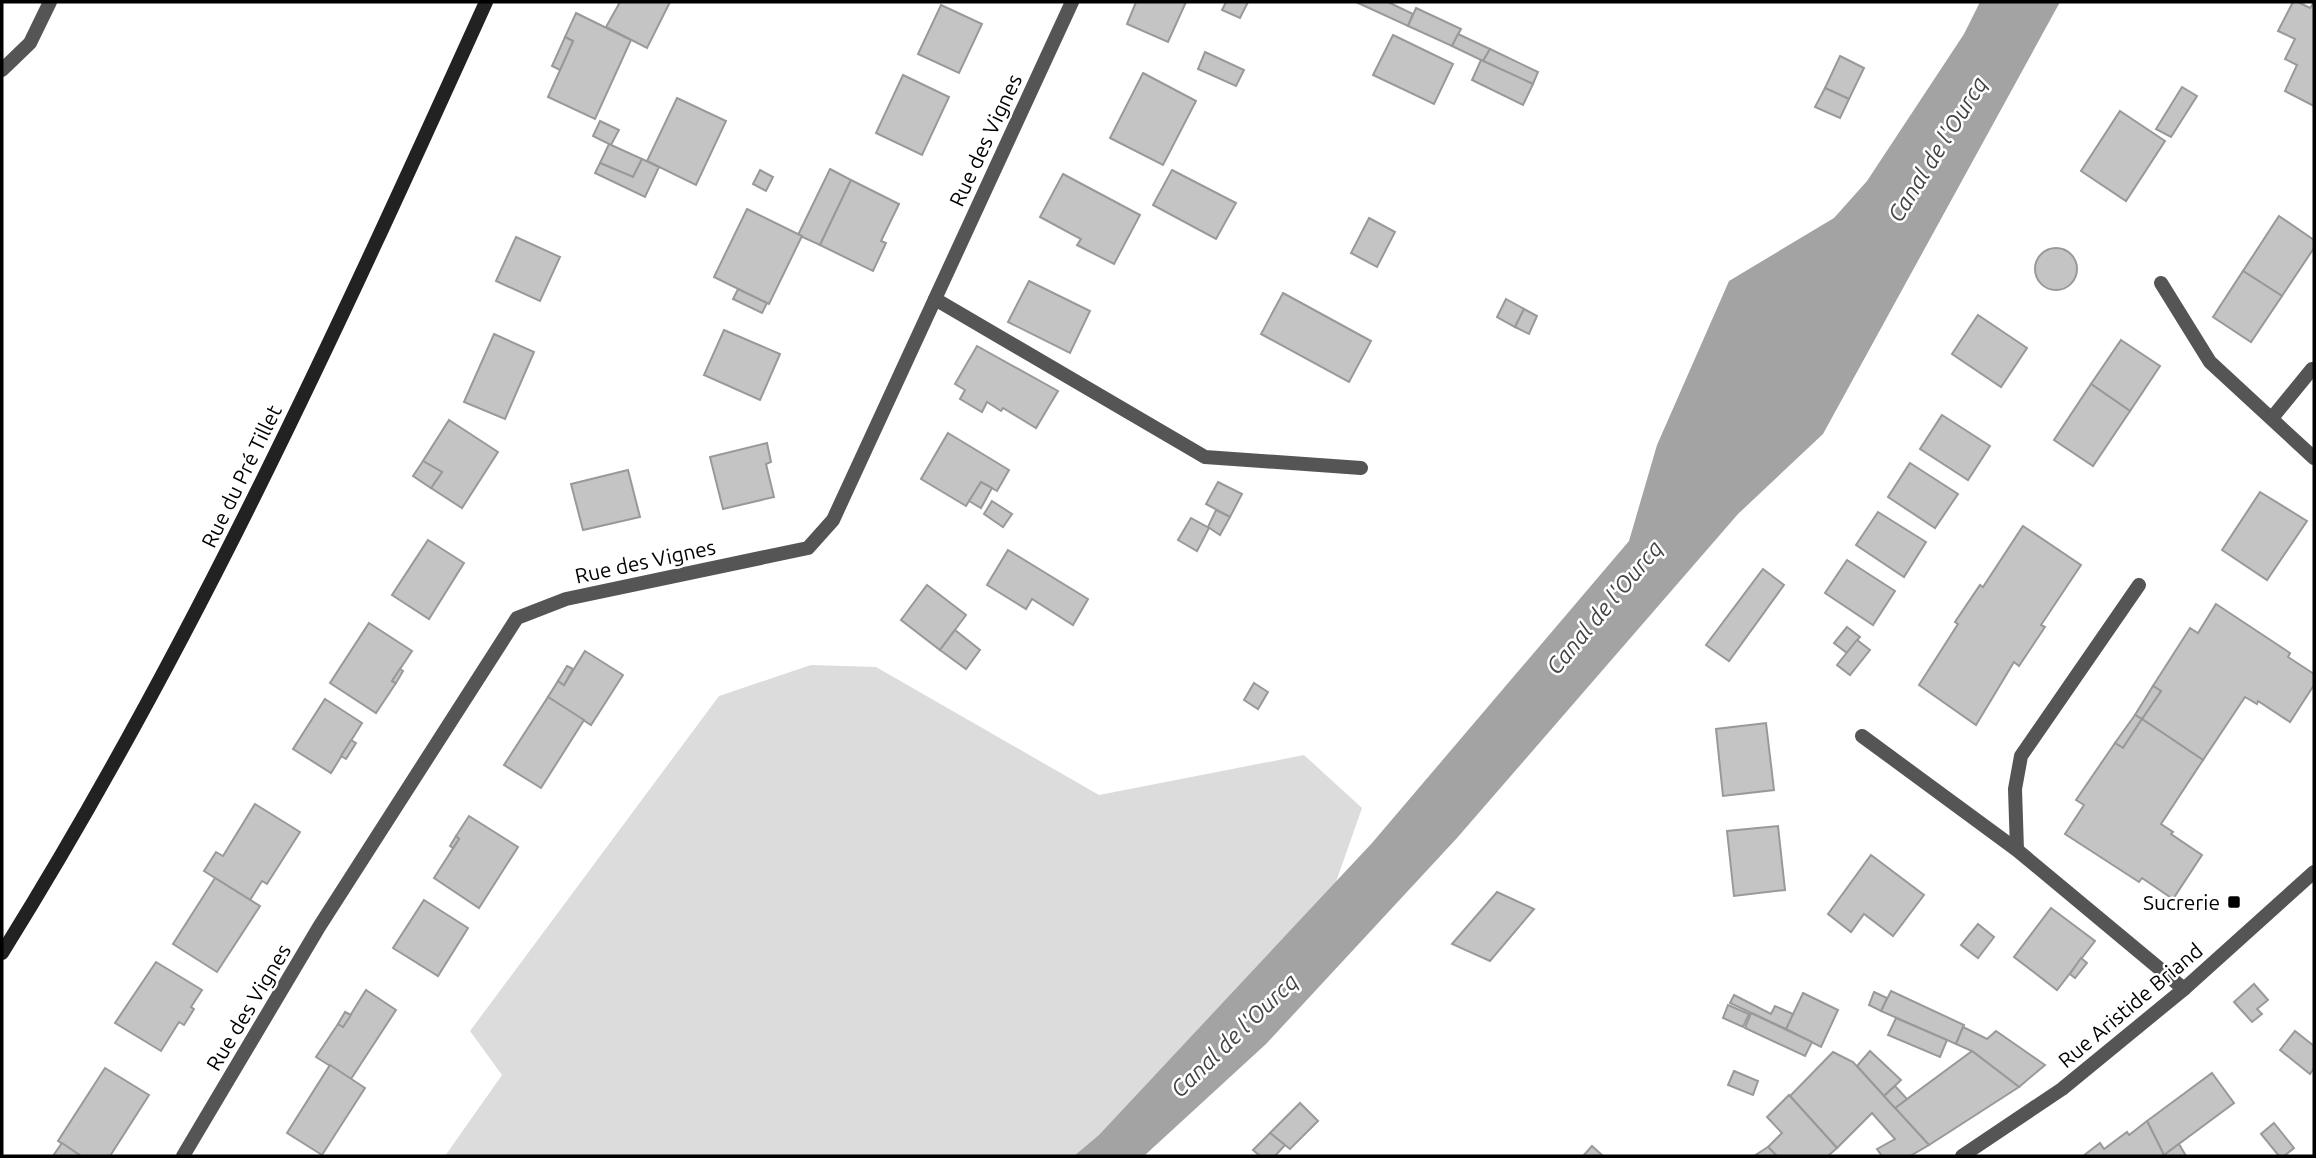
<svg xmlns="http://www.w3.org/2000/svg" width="2316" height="1158" font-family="Ubuntu,sans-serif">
<rect width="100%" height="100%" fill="#fff"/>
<path fill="#dcdcdc" d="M811,665L876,667L1099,795L1304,755L1362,808L1318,933L1081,1156H445L502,1075L470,1031L719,696Z"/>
<path fill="#a3a3a3" d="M1980,2H2060L1823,434L1738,514L1457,838L1266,1044L1144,1156H1074L1099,1135L1372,843L1629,541L1657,445L1729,281L1834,218L1867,181L1964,34Z"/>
<g fill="#c4c4c4" stroke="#999" stroke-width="2">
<path d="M620,2H670L647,48L606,27Z"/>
<path d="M1136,2H1186L1168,42L1127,24Z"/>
<path d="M1226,2H1248L1240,18L1222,10Z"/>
<path d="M1356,2H1388L1413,14L1408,26Z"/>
<path d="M2293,2H2298L2310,8L2314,2V106L2285,91L2297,65L2285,59L2295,39L2278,31Z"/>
<path d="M941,5L982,24L959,73L918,54Z"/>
<path d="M1416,8L1461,29L1452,46L1408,26Z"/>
<path d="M576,13L631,40L595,119L548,97L573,41L565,37Z"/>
<path d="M1458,34L1490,49L1483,61L1452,46Z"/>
<path d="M1393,35L1453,64L1434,104L1373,75Z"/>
<path d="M565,37L573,41L560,70L552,66Z"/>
<path d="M1490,49L1538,72L1533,84L1483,61Z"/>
<path d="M1205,52L1244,70L1236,86L1198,69Z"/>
<path d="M1840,56L1864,68L1849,99L1825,88Z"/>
<path d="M1481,60L1533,84L1523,105L1472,80Z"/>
<path d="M1143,73L1196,101L1163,165L1110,138Z"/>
<path d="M903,75L949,97L922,155L876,133Z"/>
<path d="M2182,87L2197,96L2171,137L2156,129Z"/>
<path d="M1825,88L1849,99L1840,118L1815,107Z"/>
<path d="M677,98L726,121L696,185L647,161Z"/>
<path d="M2120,111L2165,141L2126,201L2081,171Z"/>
<path d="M600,121L619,130L611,145L593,136Z"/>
<path d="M609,144L642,159L633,177L600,163Z"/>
<path d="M642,159L659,167L645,197L595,173L600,163L633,177Z"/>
<path d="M830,169L851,180L820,245L798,235Z"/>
<path d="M760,170L773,177L766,191L753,184Z"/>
<path d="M1172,170L1236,203L1216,239L1153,205Z"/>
<path d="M1063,174L1140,215L1114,264L1077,245L1081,239L1040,217Z"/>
<path d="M851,180L899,204L881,241L886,243L873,271L820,245Z"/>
<path d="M747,209L802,236L769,304L714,277Z"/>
<path d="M2279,216L2314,240V248L2282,296L2243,271Z"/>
<path d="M1369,218L1395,232L1377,267L1351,253Z"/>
<path d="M516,237L560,257L540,301L496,281Z"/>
<circle cx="2056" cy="269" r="21"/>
<path d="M2243,271L2282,296L2251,342L2213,317Z"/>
<path d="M1029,281L1090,311L1070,353L1008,322Z"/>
<path d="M738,289L767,303L762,313L733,299Z"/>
<path d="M1283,293L1371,341L1349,382L1261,334Z"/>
<path d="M1506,299L1524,309L1515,327L1497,317Z"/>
<path d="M1524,309L1537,316L1529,334L1515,327Z"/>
<path d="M1978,315L2027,348L2001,387L1952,354Z"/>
<path d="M724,330L780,354L760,400L704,375Z"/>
<path d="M494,334L534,352L505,419L464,402Z"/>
<path d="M2121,340L2160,366L2130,411L2091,384Z"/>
<path d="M977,346L1058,391L1036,428L1003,408L1001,411L987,402L982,412L960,399L965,390L955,384Z"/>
<path d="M2091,384L2130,411L2093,466L2054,440Z"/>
<path d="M1942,415L1990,446L1968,480L1920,449Z"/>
<path d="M449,420L498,452L462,508L431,488L442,472L423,461Z"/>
<path d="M948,433L1009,470L997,491L981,482L966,506L921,479Z"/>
<path d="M767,443L771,462L766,464L774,497L723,509L710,457Z"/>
<path d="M423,461L442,472L431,488L413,476Z"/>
<path d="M1910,463L1958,494L1935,528L1888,497Z"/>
<path d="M628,470L640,517L583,530L571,484Z"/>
<path d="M981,482L992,488L981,508L969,501Z"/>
<path d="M1218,482L1242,494L1230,517L1206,504Z"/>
<path d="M2260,492L2307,521L2267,580L2222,550Z"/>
<path d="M992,501L1012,514L1003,527L984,514Z"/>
<path d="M1216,510L1230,517L1220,535L1208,527Z"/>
<path d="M1878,512L1926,542L1904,577L1856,545Z"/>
<path d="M1191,518L1209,528L1197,551L1178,540Z"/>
<path d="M2023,526L2081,565L2041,625L2045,627L2019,666L2014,662L1976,725L1919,685L1958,624L1955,622L1980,585L1983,587Z"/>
<path d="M428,540L464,563L429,619L392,595Z"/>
<path d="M1008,550L1088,599L1073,625L1032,599L1026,609L987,585Z"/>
<path d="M1847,560L1895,591L1873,625L1825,593Z"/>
<path d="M1763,569L1784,585L1729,661L1706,645Z"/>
<path d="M927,585L966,615L940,650L901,620Z"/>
<path d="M2216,604L2290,653L2288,657L2314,674V685L2290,722L2258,701L2257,704L2245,697L2203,760L2142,719L2161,691L2153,686L2190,628L2198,633Z"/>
<path d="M369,623L412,651L392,681L396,683L376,713L330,683Z"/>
<path d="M1847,627L1860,637L1847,653L1834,643Z"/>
<path d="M955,630L980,650L966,669L940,650Z"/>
<path d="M1857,640L1870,650L1850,675L1837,665Z"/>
<path d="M585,651L623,675L591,725L548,697L558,681L564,685Z"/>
<path d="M567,666L573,669L564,685L558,681Z"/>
<path d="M400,669L403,671L396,683L392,681Z"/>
<path d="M1254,683L1268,692L1258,709L1244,700Z"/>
<path d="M2153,686L2161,691L2142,719L2135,715Z"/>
<path d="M548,697L584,720L541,788L504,765Z"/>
<path d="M325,699L362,723L331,773L293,749Z"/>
<path d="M2135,715L2142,719L2123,748L2115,743Z"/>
<path d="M2142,719L2203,760L2161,824L2173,832L2171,834L2202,855L2173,899L2142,878L2139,882L2065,834L2084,805L2076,800L2115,743L2123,748Z"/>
<path d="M1766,723L1774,790L1723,796L1716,729Z"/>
<path d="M351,740L356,743L346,759L341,756Z"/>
<path d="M255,804L300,832L267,884L262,881L250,900L204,871L216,852L223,856Z"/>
<path d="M469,816L518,847L479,908L434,878L459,839L456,836Z"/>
<path d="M1778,826L1785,890L1734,896L1727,831Z"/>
<path d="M456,836L459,839L453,848L450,846Z"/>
<path d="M1871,855L1924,895L1893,936L1864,914L1851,932L1828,914Z"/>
<path d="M215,878L260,906L217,972L173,944Z"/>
<path d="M1497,892L1534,909L1490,961L1452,944Z"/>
<path d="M424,900L468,928L438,976L393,948Z"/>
<path d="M2051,908L2095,941L2057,990L2014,957Z"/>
<path d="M1978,924L1994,937L1978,958L1961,945Z"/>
<path d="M2081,958L2087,963L2075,978L2070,974Z"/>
<path d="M156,962L202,990L191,1007L194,1009L184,1025L179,1022L161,1051L115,1023Z"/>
<path d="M2254,984L2268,1000L2257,1009L2262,1014L2252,1022L2234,1002Z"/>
<path d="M366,990L396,1010L351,1079L316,1057L338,1024L343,1027Z"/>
<path d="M1891,991L1964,1025L1956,1044L1881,1011Z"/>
<path d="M1874,992L1887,998L1881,1011L1869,1005Z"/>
<path d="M1803,993L1838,1010L1821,1047L1786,1029Z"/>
<path d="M1734,995L1771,1014L1775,1006L1793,1014L1786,1029L1730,1003Z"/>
<path d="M1728,1005L1749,1014L1743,1027L1723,1018Z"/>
<path d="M345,1012L351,1015L343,1027L338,1024Z"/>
<path d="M1751,1013L1812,1042L1805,1056L1745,1028Z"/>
<path d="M1896,1018L1947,1040L1940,1057L1888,1035Z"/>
<path d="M1963,1027L1987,1039L1996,1031L2045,1065L2019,1087L1972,1051L1956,1044Z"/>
<path d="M2295,1031L2314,1046V1068L2310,1074L2280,1050Z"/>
<path d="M1870,1051L1901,1080L1884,1096L1857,1066Z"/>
<path d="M1972,1051L2019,1087L1929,1145L1895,1108Z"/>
<path d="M1833,1052L1853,1062L1929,1145L1910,1156H1882L1877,1149L1895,1139L1872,1113L1837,1148L1790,1096Z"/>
<path d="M330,1065L365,1088L322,1155L287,1133Z"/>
<path d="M105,1068L149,1095L110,1156H81L58,1141Z"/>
<path d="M1734,1071L1758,1081L1753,1095L1728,1085Z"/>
<path d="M2212,1073L2234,1103L2164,1155L2147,1121Z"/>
<path d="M1895,1086L1907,1099L1895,1108L1884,1096Z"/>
<path d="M1789,1095L1837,1148L1828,1156H1777L1768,1147L1782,1133L1767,1117Z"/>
<path d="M1300,1103L1318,1121L1290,1149L1270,1133Z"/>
<path d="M2147,1121L2164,1155L2162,1156H2083L2100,1143L2104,1149L2127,1132L2129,1135Z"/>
<path d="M2274,1123L2294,1148L2284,1156H2279L2261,1134Z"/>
<path d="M1270,1133L1285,1145L1275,1156H1260L1253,1150Z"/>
<path d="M62,1143L81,1156H53Z"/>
<path d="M2179,1144L2186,1156H2165L2164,1155Z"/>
<path d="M1592,1146L1603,1156H1583Z"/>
<path d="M1768,1147L1777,1156H1754Z"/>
</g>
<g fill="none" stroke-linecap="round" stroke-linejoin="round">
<g stroke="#555" stroke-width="14">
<path d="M2161,283L2210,362L2314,458"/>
<path d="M935,299L1205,457L1361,468"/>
<path d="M2272,418L2312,369"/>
<path d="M1862,736L2017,850L2184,989"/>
<path d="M2017,850L2015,789L2021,756L2139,585"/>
</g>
<g stroke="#555" stroke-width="14">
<path d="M2,70L30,43L50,2"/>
<path d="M183,1156L319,927L517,618L566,599L808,548L833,520L1072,2"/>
<path d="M1962,1156L2062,1089L2184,989L2314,872"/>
</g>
<path stroke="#222" stroke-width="14" d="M2,953C191,650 339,326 486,2"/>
</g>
<rect fill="#000" stroke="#fff" stroke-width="2.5" x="2227" y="895" width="14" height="14" rx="3.5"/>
<g text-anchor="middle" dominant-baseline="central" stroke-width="5" stroke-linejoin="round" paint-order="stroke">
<g font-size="21" fill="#000" stroke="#fff">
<text transform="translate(985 140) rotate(-65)">Rue des Vignes</text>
<text transform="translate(241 476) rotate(-64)">Rue du Pré Tillet</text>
<text transform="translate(645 561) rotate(-12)">Rue des Vignes</text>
<text transform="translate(2130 1005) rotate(-40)">Rue Aristide Briand</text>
<text transform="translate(248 1007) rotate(-59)">Rue des Vignes</text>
</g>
<g font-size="21" fill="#000" stroke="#fff" text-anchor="end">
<text x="2220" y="902">Sucrerie</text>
</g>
<g font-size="23" font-style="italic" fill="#444" stroke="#fff">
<text transform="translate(1937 149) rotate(-58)">Canal de l'Ourcq</text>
<text transform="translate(1604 607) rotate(-50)">Canal de l'Ourcq</text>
<text transform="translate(1234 1035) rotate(-44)">Canal de l'Ourcq</text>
</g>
</g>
<rect width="2316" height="1158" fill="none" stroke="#000000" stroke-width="7"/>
</svg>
